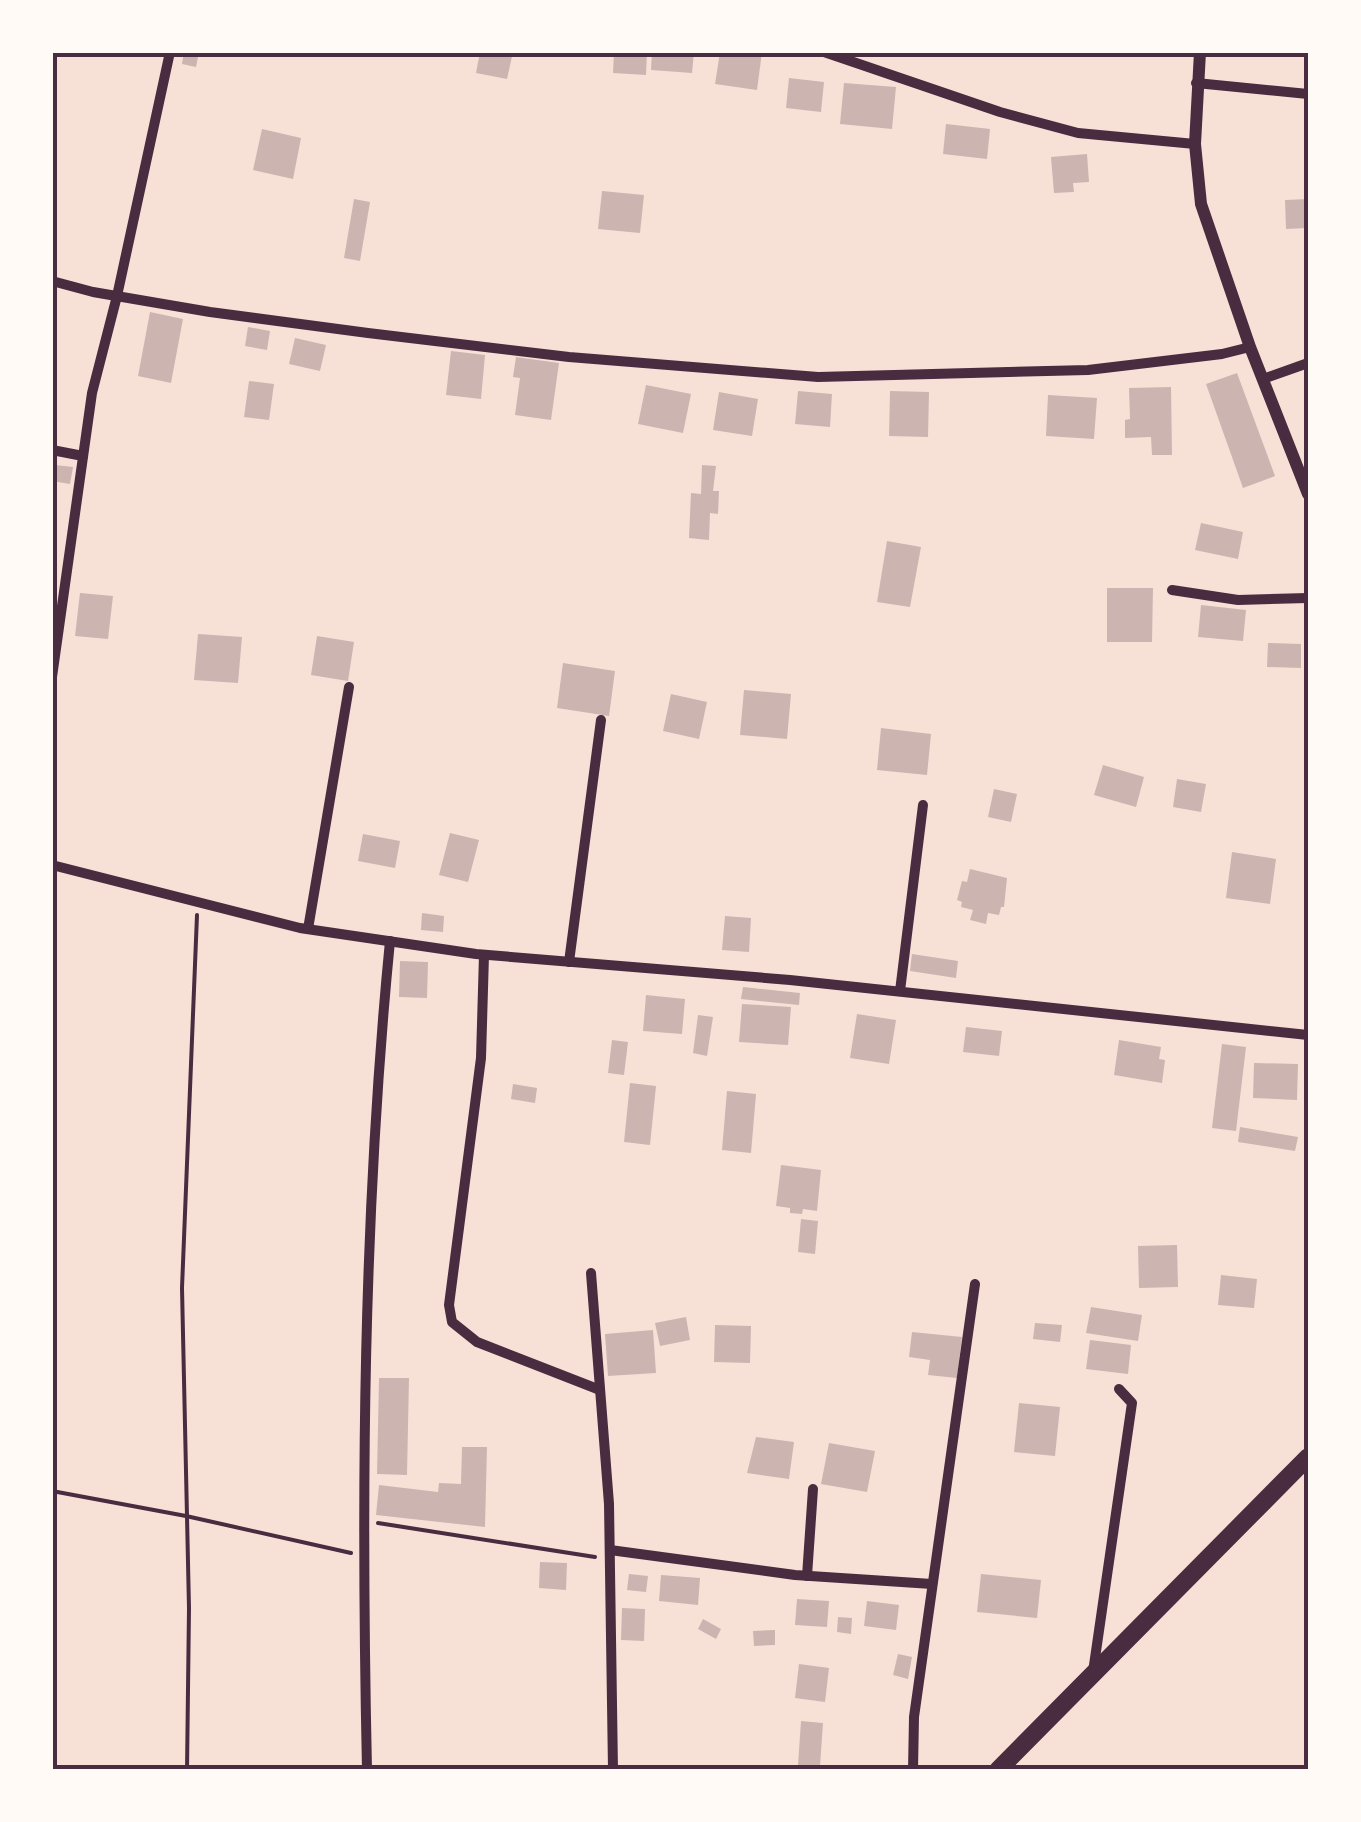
<svg xmlns="http://www.w3.org/2000/svg" width="1361" height="1822" font-family="'Libre Baskerville',serif">
<rect width="100%" height="100%" fill="#f7e1d7"/>
<g fill="#ccb4b1">
<path d="M184,52H199L196,67L182,64Z"/>
<path d="M480,52H513L507,79L476,73Z"/>
<path d="M614,52H647L646,75L613,73Z"/>
<path d="M652,52H694L692,73L651,70Z"/>
<path d="M720,52H762L757,90L715,84Z"/>
<path d="M789,78L824,82L821,112L786,108Z"/>
<path d="M844,83L896,87L892,129L840,124Z"/>
<path d="M946,124L990,129L987,159L943,154Z"/>
<path d="M262,129L301,138L293,179L253,170Z"/>
<path d="M1087,154L1089,182L1073,183L1074,192L1054,193L1051,157Z"/>
<path d="M602,191L644,195L640,233L598,229Z"/>
<path d="M354,199L370,202L360,261L344,258Z"/>
<path d="M1308,199V228L1286,229L1285,200Z"/>
<path d="M150,312L183,319L171,383L138,376Z"/>
<path d="M248,327L270,331L267,350L245,346Z"/>
<path d="M295,338L326,345L320,371L289,364Z"/>
<path d="M451,351L485,355L481,399L446,395Z"/>
<path d="M516,357L559,363L551,420L515,415L520,378L513,377Z"/>
<path d="M1237,373L1275,476L1243,488L1206,384Z"/>
<path d="M249,381L274,384L269,420L244,417Z"/>
<path d="M646,385L691,394L683,433L638,424Z"/>
<path d="M1171,387L1172,455H1152L1151,437L1125,438V420L1130,419L1129,388Z"/>
<path d="M798,391L832,394L830,427L795,424Z"/>
<path d="M890,391L929,392L928,437L889,436Z"/>
<path d="M719,392L758,399L752,436L713,430Z"/>
<path d="M1048,395L1097,398L1094,439L1046,436Z"/>
<path d="M55,465L73,467L70,484L52,481Z"/>
<path d="M702,465L716,466L713,491H719L718,514L710,513L709,540L689,538L691,493L701,494Z"/>
<path d="M1201,523L1243,532L1238,559L1195,550Z"/>
<path d="M887,541L921,547L910,607L877,602Z"/>
<path d="M1107,588H1153L1152,642H1107Z"/>
<path d="M80,593L113,596L108,639L75,636Z"/>
<path d="M1201,605L1246,610L1243,641L1198,637Z"/>
<path d="M198,634L242,637L238,683L194,680Z"/>
<path d="M317,636L354,642L348,681L311,675Z"/>
<path d="M1268,643L1301,644V668L1267,667Z"/>
<path d="M563,663L615,671L609,716L557,708Z"/>
<path d="M744,690L791,694L787,739L740,735Z"/>
<path d="M671,694L707,702L699,739L663,731Z"/>
<path d="M881,728L931,734L927,775L877,770Z"/>
<path d="M1103,765L1144,777L1136,807L1094,795Z"/>
<path d="M1177,779L1206,784L1201,812L1173,807Z"/>
<path d="M994,789L1017,794L1011,822L988,817Z"/>
<path d="M450,833L479,840L468,882L439,875Z"/>
<path d="M363,834L400,841L395,868L358,861Z"/>
<path d="M1232,852L1276,859L1270,904L1226,898Z"/>
<path d="M970,869L1007,878L1004,907H1001L999,915L988,913L986,924L970,920L973,910L961,907L962,902L957,900L962,881L967,882Z"/>
<path d="M422,913L444,916L443,932L421,930Z"/>
<path d="M725,916L751,918L749,952L722,950Z"/>
<path d="M912,954L958,961L956,978L910,971Z"/>
<path d="M400,961L428,962L427,998L399,997Z"/>
<path d="M743,987L800,993L799,1005L741,999Z"/>
<path d="M646,995L685,999L682,1034L643,1031Z"/>
<path d="M742,1004L791,1007L788,1045L739,1042Z"/>
<path d="M857,1014L896,1020L889,1064L850,1058Z"/>
<path d="M698,1015L713,1017L707,1056L693,1053Z"/>
<path d="M966,1027L1002,1031L999,1056L963,1052Z"/>
<path d="M612,1040L628,1042L624,1075L608,1073Z"/>
<path d="M1119,1040L1161,1047L1159,1059L1165,1060L1162,1083L1114,1075Z"/>
<path d="M1222,1044L1246,1047L1236,1131L1212,1128Z"/>
<path d="M1254,1063L1298,1064L1297,1100L1253,1098Z"/>
<path d="M630,1083L656,1086L650,1145L624,1142Z"/>
<path d="M513,1084L537,1088L535,1103L511,1099Z"/>
<path d="M727,1091L756,1094L751,1153L722,1150Z"/>
<path d="M1240,1127L1298,1137L1295,1151L1238,1142Z"/>
<path d="M781,1165L821,1170L817,1211L803,1209L802,1214L790,1213V1208L776,1206Z"/>
<path d="M801,1219L818,1221L815,1254L798,1252Z"/>
<path d="M1177,1245L1178,1287L1139,1288L1138,1246Z"/>
<path d="M1221,1275L1257,1279L1254,1308L1218,1305Z"/>
<path d="M1091,1307L1142,1315L1138,1341L1086,1333Z"/>
<path d="M686,1317L690,1340L660,1346L655,1323Z"/>
<path d="M1035,1323L1062,1325L1060,1342L1033,1339Z"/>
<path d="M715,1325L751,1326L750,1363L714,1362Z"/>
<path d="M653,1330L656,1373L608,1376L605,1334Z"/>
<path d="M912,1332L962,1337L957,1378L928,1375L930,1360L909,1357Z"/>
<path d="M1090,1340L1131,1345L1128,1374L1086,1369Z"/>
<path d="M379,1378H409L407,1475L377,1474Z"/>
<path d="M1019,1403L1060,1407L1055,1456L1014,1452Z"/>
<path d="M756,1437L794,1442L789,1479L747,1473Z"/>
<path d="M829,1443L875,1451L867,1492L821,1484Z"/>
<path d="M462,1447H487L485,1527L376,1515L379,1485L438,1492L439,1483L461,1484Z"/>
<path d="M540,1562L567,1563L566,1590L539,1588Z"/>
<path d="M629,1574L648,1576L646,1592L627,1590Z"/>
<path d="M981,1574L1041,1580L1037,1618L977,1612Z"/>
<path d="M661,1575L700,1578L698,1605L659,1601Z"/>
<path d="M797,1599L829,1601L827,1627L795,1625Z"/>
<path d="M867,1601L899,1605L896,1630L864,1626Z"/>
<path d="M622,1608L645,1609L644,1641L621,1640Z"/>
<path d="M838,1617L852,1618L851,1634L837,1632Z"/>
<path d="M703,1619L721,1629L716,1639L698,1629Z"/>
<path d="M775,1630V1645L754,1646L753,1631Z"/>
<path d="M898,1654L912,1657L908,1679L893,1675Z"/>
<path d="M799,1664L829,1668L825,1702L795,1698Z"/>
<path d="M801,1721L823,1723L820,1766L798,1765Z"/>
</g>
<g fill="none" stroke-linecap="round" stroke-linejoin="round">
<g stroke="#4a2c40" stroke-width="4">
<path d="M52,1491L186,1516L351,1553"/>
<path d="M378,1523L595,1557"/>
<path d="M187,1770L189,1608L182,1288L197,915"/>
</g>
<g stroke="#4a2c40" stroke-width="10">
<path d="M824,52L1000,112L1078,133L1195,144"/>
<path d="M1196,83L1308,94"/>
<path d="M52,281L93,292L210,312L368,333L569,357L818,377L1088,370L1222,354L1250,347"/>
<path d="M1263,379L1308,363"/>
<path d="M52,450L83,456"/>
<path d="M1172,590L1238,600L1308,598"/>
<path d="M52,677L92,393L117,296L170,52"/>
<path d="M52,865L300,928L476,954L790,980L1308,1035"/>
<path d="M308,929L349,687"/>
<path d="M484,955L481,1058L449,1305L452,1322L477,1342L600,1390"/>
<path d="M569,962L601,720"/>
<path d="M900,991L923,805"/>
<path d="M591,1273L609,1504L613,1770"/>
<path d="M610,1550L795,1575L932,1584"/>
<path d="M807,1576L813,1489"/>
<path d="M1093,1672L1132,1403L1119,1389"/>
<path d="M367,1770C361,1494 363,1216 390,941"/>
<path d="M913,1770L914,1717L975,1284"/>
</g>
<path stroke="#4a2c40" stroke-width="12" d="M1200,52L1195,144L1201,204L1250,347L1308,494"/>
<path stroke="#4a2c40" stroke-width="18" d="M998,1770L1308,1457"/>
</g>
<rect width="1361" height="1822" fill="none" stroke="#fffaf5" stroke-width="110"/>
<rect x="55" y="55" width="1251" height="1712" fill="none" stroke="#4a2c40" stroke-width="4"/>
</svg>
